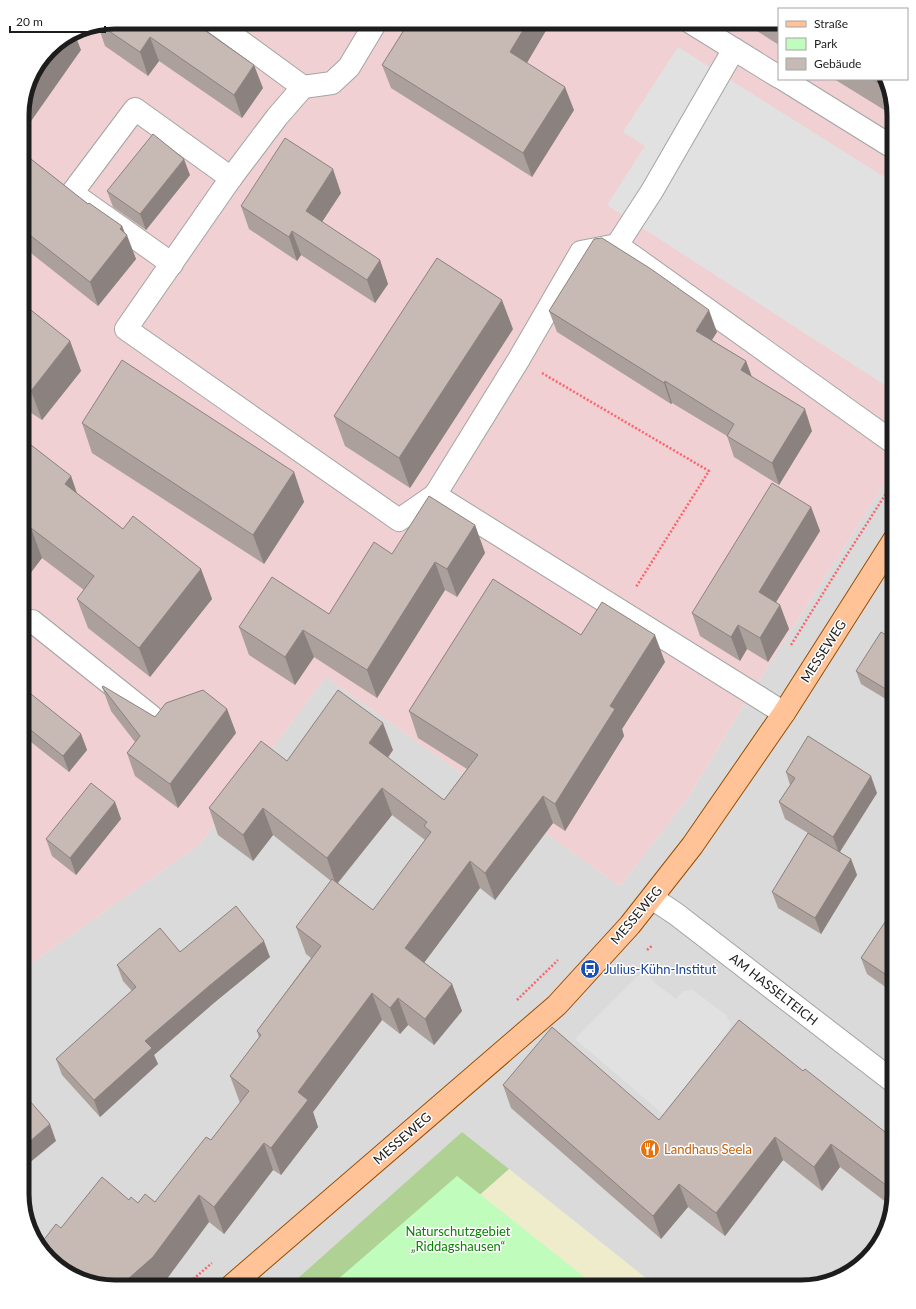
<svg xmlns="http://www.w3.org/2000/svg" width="916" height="1309" font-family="Lato,sans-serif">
<rect width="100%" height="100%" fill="#efe9e2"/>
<path fill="#dbdada" d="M894,469V1194L881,1241L848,1274L801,1287H657L462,1132L288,1287H109L68,1274L35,1241L22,1194V970L200,844L326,677L620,886L688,798L751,693Z"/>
<path fill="#f1d0d3" d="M115,22H779V79H884L894,115V469L751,693L688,798L620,886L326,677L200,844L22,970V109L32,74L53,45L80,29Z"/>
<path fill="#efeccc" d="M509,1169L657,1287H375Z"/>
<path fill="#afd194" d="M462,1132L509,1169L375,1287H288Z"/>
<path fill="#c0fcbb" d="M457,1176L597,1287H329Z"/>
<g fill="#e1e1e1">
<path d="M678,47L894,183V391L607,205L645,146L623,132Z"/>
<path d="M644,970L656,984L676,999L683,991L693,990L726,1015L731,1024L728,1031L720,1041L738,1055L679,1128L575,1039Z"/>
</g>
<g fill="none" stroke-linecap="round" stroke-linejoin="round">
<defs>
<g id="minor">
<path d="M214,22L303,87"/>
<path d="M376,22L349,67L332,83L303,87L277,117L231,178L126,329L399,520L435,495"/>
<path d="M690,22L779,77"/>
<path d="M734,49L652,191L617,245L581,252L519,359L435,495L784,713"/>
<path d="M783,79L894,148"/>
<path d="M617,245L894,443"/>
<path d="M172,264L72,193L135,109L231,178"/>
<path d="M32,621L151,716"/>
<path d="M652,898L676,914L894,1082"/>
</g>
<path id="major" d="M230,1287L557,1005L630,925L692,846L784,713L894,540"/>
</defs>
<use href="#minor" stroke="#a4a4a4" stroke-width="24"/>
<use href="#major" stroke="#964e00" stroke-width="24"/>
<g stroke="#ff636a" stroke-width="2.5" stroke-dasharray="2 2" stroke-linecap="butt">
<path d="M542,373L709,471L636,587"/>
<path d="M791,645L843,561L894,481"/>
<path d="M647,950L653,945"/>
<path d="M517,1000L558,960"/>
<path d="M184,1287L212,1263"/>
</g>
<use href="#minor" stroke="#fff" stroke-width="22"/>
<use href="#major" stroke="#ffc397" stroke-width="22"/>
</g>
<g fill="#aba09c" fill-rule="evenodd">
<path d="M115,22L158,24L263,88L242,118L159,61L148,76L105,46L98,25Z"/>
<path d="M324,22H332L330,26Z"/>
<path d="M409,22H551L527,63L574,110L532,177L391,88L382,65Z"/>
<path d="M743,22H779V45Z"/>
<path d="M834,79H884L894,116Z"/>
<path d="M22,152L88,204L122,226L136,259L98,306L22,246Z"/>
<path d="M190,175L146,230L113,207L107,191Z"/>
<path d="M341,193L322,222L380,260L388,284L375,303L301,255L297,261L249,229L241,206Z"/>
<path d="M22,303L70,341L81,371L42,420L22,407Z"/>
<path d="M549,311L717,332L712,340L746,361L752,377L812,431L779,485L734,457L727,436L672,403L671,404L557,332Z"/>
<path d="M513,329L410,488L345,446L334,416Z"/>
<path d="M82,423L294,472L304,502L264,564L92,453Z"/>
<path d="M22,438L71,476L77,493L123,529L201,569L212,599L150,677L88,628L77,599L84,590L42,558L22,584Z"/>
<path d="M811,507L820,531L776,602L780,605L789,629L768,662L747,649L740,661L700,636L692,613Z"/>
<path d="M475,525L485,553L457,597L445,590L377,698L314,657L295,685L249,655L239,627L329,614L392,554Z"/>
<path d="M581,635L665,662L622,729L624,736L565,831L553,823L495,900L480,888L424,962L452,984L462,1011L434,1045L408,1025L400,1034L382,1020L313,1112L318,1127L281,1175L273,1170L224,1234L209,1222L163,1284L160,1287H109L61,1228L129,1200L138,1203L155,1202L211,1140L240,1103L230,1076L259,1038L257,1031L311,958L306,954L296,927L331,881L273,835L253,861L218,835L209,808L287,761L393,750L388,758L444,800L467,769L418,738L409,711ZM392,815L425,840L373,910L338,883Z"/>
<path d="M894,640V704L861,684L856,671Z"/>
<path d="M102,687L155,717L227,709L236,733L178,808L135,776L127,753L135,742L111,711Z"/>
<path d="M22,705L81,734L87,750L69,772L22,735Z"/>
<path d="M786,772L877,793L840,852L851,859L857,875L821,934L778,908L772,892L808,833L785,819L779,802L790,785Z"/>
<path d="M115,802L121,819L76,875L52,856L46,839Z"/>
<path d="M894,919V993L867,974L861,958Z"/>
<path d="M180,952L270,957L215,1002L154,1055L158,1064L100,1117L62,1075L56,1059L132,991L123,981L117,965Z"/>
<path d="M803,1071L894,1139V1194L891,1206L840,1167L822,1191L783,1160L725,1236L688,1207L661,1239L511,1108L503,1085L659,1120Z"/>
</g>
<g fill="#8b827f">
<path d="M329,22H332L330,26Z"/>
<path d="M528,22H551L519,76L510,52Z"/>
<path d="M74,32L81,50L22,134V108L27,92L63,39Z"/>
<path d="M150,37L159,61L148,76L140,52Z"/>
<path d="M254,65L263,88L242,118L234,95Z"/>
<path d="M565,87L574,110L532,177L523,153Z"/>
<path d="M184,159L190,175L146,230L140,214Z"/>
<path d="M333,169L341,193L314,234L306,211Z"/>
<path d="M122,226L126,237L127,235L136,259L98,306L90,282L120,229Z"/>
<path d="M292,231L301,255L297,261L289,237Z"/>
<path d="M380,260L388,284L375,303L367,280Z"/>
<path d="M502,300L513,329L410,488L399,458Z"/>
<path d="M709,310L717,332L704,352L696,331Z"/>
<path d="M70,341L81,371L42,420L31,391Z"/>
<path d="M746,361L754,383L741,370Z"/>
<path d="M665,381L672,403L671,404L664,383Z"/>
<path d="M805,409L812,431L779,485L772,463Z"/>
<path d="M294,472L304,502L264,564L253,535Z"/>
<path d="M71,476L81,506L65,484Z"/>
<path d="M811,507L820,531L768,615L759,592Z"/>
<path d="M475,525L485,553L457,597L447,569Z"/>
<path d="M31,528L42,558L22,584V540Z"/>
<path d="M435,562L445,590L377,698L367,670Z"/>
<path d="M201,569L212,599L150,677L139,648Z"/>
<path d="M780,605L789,629L768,662L760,638Z"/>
<path d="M738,625L747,649L740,661L731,637Z"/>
<path d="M303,630L314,657L295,685L285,657Z"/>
<path d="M655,635L665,662L622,729L624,736L565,831L555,804L610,706Z"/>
<path d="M227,709L236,733L178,808L170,784Z"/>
<path d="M383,723L393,750L378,770L369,743Z"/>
<path d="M81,734L87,750L69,772L63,756Z"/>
<path d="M871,776L877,793L839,853L833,837Z"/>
<path d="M382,788L392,815L336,885L327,858Z"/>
<path d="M543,796L553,823L495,900L485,873Z"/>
<path d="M115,802L121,819L76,875L70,858Z"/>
<path d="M263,808L273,835L253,861L243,835Z"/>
<path d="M851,859L857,875L821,934L815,918Z"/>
<path d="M470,861L480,888L415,975L405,948Z"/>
<path d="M264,941L270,957L215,1002L154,1055L158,1064L100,1117L94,1100L145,1041L209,986Z"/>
<path d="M452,984L462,1011L434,1045L425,1019Z"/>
<path d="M372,993L382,1020L313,1112L318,1127L281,1175L271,1148L298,1092Z"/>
<path d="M398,998L408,1025L400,1034L390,1008Z"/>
<path d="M50,1124L56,1141L22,1169V1148Z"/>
<path d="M775,1137L783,1160L725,1236L716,1213Z"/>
<path d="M264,1143L273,1170L224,1234L214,1207Z"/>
<path d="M831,1144L840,1167L822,1191L814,1167Z"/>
<path d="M679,1184L688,1207L661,1239L653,1216Z"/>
<path d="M199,1195L209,1222L163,1284L160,1287H119Z"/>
</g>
<g fill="#c7bab5" stroke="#8b827f">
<path d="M115,22H154L158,24L159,22H193L254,65L234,95L150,37L140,52L100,25Z"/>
<path d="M409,22H528L510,52L565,87L523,153L382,65Z"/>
<path d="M63,39L27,92L32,74L53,45Z"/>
<path d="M872,79H884L887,88Z"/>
<path d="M153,134L184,159L140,214L107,191Z"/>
<path d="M285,138L333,169L306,211L380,260L367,280L292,231L289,237L241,206Z"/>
<path d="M22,152L88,204L89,203L122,226L120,229L127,235L90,282L22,229Z"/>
<path d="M602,238L651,269L709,310L696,331L746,361L741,370L805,409L772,463L727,436L734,424L665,381L664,383L549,311L594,239Z"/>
<path d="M437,258L502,300L399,458L334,416Z"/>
<path d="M22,303L70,341L31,391L22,385Z"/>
<path d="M122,360L294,472L253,535L82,423Z"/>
<path d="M22,438L71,476L65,484L123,529L133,516L201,569L139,648L77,599L94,576L31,528L22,540Z"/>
<path d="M772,483L811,507L759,592L780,605L760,638L738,625L731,637L692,613Z"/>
<path d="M429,496L475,525L447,569L435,562L367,670L303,630L285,657L239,627L272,577L329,614L374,542L392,554Z"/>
<path d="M493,579L581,635L602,602L655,635L610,706L615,709L555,804L543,796L485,873L470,861L405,948L452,984L425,1019L398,998L390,1008L372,993L298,1092L308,1100L271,1148L264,1143L214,1207L199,1195L153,1257L119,1287H109L68,1274L39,1246L56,1224L61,1228L102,1177L129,1200L131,1197L138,1203L145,1194L155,1202L206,1137L211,1140L249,1091L230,1076L261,1035L257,1031L321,946L296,927L332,879L373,910L431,832L424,826L427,822L382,788L327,858L263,808L243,835L209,808L261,741L287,761L338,690L383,723L369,743L444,800L478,755L409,711Z"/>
<path d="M881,632L894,640V694L856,671Z"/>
<path d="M103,686L155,717L166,703L203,690L227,709L170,784L127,753L140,736L102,687Z"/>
<path d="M31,694L81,734L63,756L22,723V705Z"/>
<path d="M808,736L871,776L833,837L779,802L795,778L786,772Z"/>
<path d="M91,783L115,802L70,858L46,839Z"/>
<path d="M808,833L851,859L815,918L772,892Z"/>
<path d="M236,906L264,941L209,986L145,1041L152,1048L94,1100L56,1059L136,987L117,965L160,928L180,952Z"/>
<path d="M889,916L894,919V980L861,958Z"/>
<path d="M739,1020L803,1071L805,1069L894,1139V1191L831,1144L814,1167L775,1137L716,1213L679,1184L653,1216L503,1085L552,1027L659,1120Z"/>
<path d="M22,1092L50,1124L22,1148Z"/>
</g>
<defs>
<symbol id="bus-disc" viewBox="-11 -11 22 22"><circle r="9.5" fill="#1a4fb4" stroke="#fff"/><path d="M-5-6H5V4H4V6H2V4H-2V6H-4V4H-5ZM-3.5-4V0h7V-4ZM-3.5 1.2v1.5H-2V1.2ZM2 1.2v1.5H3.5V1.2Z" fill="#fff"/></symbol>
<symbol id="restaurant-disc" viewBox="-11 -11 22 22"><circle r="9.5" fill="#e8710a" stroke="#fff"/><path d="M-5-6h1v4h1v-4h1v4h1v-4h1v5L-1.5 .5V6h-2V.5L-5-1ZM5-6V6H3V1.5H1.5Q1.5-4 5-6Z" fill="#fff"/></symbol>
</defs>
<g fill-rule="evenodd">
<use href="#bus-disc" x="579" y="958" width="22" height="22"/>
<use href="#restaurant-disc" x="639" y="1138" width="22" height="22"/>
</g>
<g text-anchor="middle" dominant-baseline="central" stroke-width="3" stroke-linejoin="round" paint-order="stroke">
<g font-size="13" fill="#1d1d1d" stroke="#fff">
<text transform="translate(823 651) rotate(-57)">MESSEWEG</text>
<text transform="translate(636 915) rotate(-50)">MESSEWEG</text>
<text transform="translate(774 989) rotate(38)">AM HASSELTEICH</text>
<text transform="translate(402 1138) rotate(-41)">MESSEWEG</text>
</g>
<g font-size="13" fill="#164399" stroke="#fff" text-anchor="start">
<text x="604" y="969">Julius-Kühn-Institut</text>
</g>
<g font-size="13" fill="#c56008" stroke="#fff" text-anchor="start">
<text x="664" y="1149">Landhaus Seela</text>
</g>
<g font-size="13" fill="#0d8105" stroke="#fff">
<text x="458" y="1231">Naturschutzgebiet<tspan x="458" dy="15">„Riddagshausen“</tspan></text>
</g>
</g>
<path d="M0 0H916V1309H0ZM115 29H801A86 86 0 0 1 887 115V1194A86 86 0 0 1 801 1280H115A86 86 0 0 1 29 1194V115A86 86 0 0 1 115 29Z" fill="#fff" fill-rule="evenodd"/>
<path fill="none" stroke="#1d1d1d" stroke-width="5" d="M115 29H801A86 86 0 0 1 887 115V1194A86 86 0 0 1 801 1280H115A86 86 0 0 1 29 1194V115A86 86 0 0 1 115 29Z"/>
<rect x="778" y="8" width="130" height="72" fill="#ffffff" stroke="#a5a5a5"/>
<rect x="786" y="21" width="20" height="6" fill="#ffc397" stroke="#a5a5a5"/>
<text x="814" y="28" font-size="12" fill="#1d1d1d">Straße</text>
<rect x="786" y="38" width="20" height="12" fill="#c0fcbb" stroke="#a5a5a5"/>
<text x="814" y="48" font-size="12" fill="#1d1d1d">Park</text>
<rect x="786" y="58" width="20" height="12" fill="#c7bab5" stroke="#a5a5a5"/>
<text x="814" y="68" font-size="12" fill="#1d1d1d">Gebäude</text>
<path d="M10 26v6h95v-6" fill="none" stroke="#1d1d1d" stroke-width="2"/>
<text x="16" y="26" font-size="12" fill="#1d1d1d" stroke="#ffffff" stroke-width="3" paint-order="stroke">20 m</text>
</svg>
